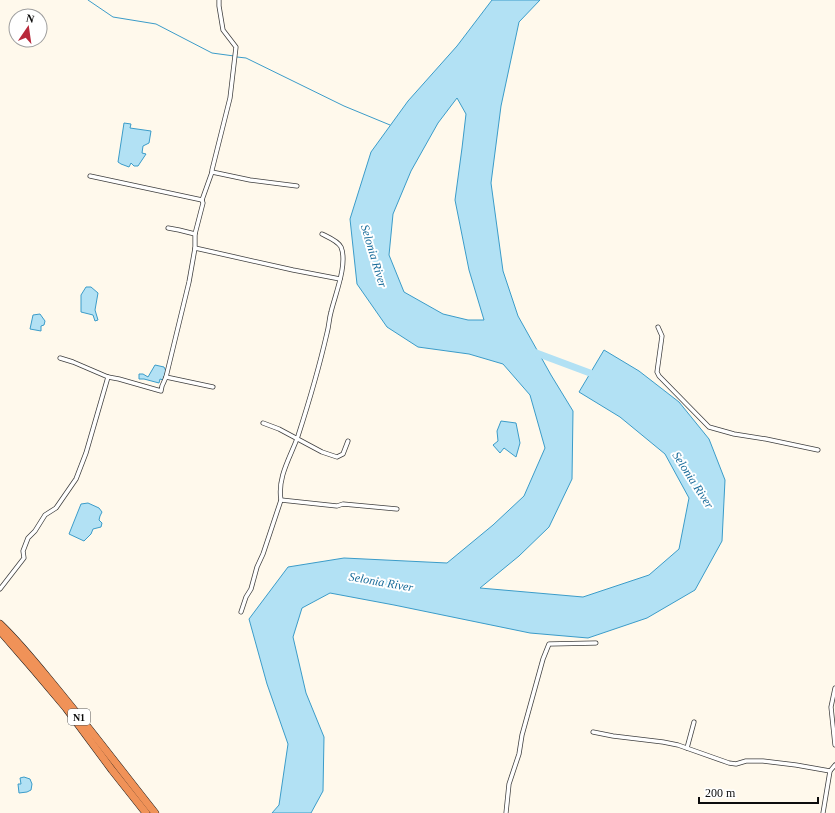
<svg xmlns="http://www.w3.org/2000/svg" width="835" height="813" font-family="'Times New Roman',serif">
<rect width="100%" height="100%" fill="#fff9ec"/>
<g fill="#b2e1f4" stroke="#3b9cc9" fill-rule="evenodd">
<path d="M492,0H540L519,22L501,106L491,183L503,271L518,316L551,375L573,411L572,479L549,527L519,556L480,588L583,597L649,575L679,549L689,498L665,454L620,417L579,392L604,350L639,371L679,402L709,439L725,480L722,541L695,590L647,618L588,638L530,633L394,605L330,593L302,608L293,637L306,693L324,737L323,791L311,813H272L279,805L288,744L267,684L249,619L288,567L344,558L447,563L493,525L524,496L545,448L530,395L503,364L469,354L418,347L387,327L357,284L350,219L371,152L408,101L457,46ZM457,98L466,114L462,148L455,200L469,270L484,320H468L443,314L404,292L389,255L393,214L411,171L438,123Z"/>
<path d="M124,123L131,124L130,128L151,131L149,143L143,146L142,153L146,154L138,166H134L131,163L129,167L121,164L118,162Z"/>
<path d="M86,287H91L98,293L95,310L98,320L95,321L93,315L81,312V295Z"/>
<path d="M40,314L45,321L44,325L41,326V331L30,329L33,315Z"/>
<path d="M155,365L164,367L166,371L163,380L160,379L159,383L144,379H139V374H143L148,377Z"/>
<path d="M501,421L516,423L520,443L516,457L504,448L500,453L493,445L498,441L497,431Z"/>
<path d="M88,503L99,508L102,512L100,516L99,520L102,523L101,527L93,529L91,534L84,541L69,534L81,504Z"/>
<path d="M24,777L30,779L32,784L31,790L27,792L19,793L18,784H21L20,778Z"/>
</g>
<g fill="none" stroke-linecap="round" stroke-linejoin="round">
<g stroke="#3b9cc9" stroke-width="1">
<path d="M88,0L113,17L156,24L212,53L234,56"/>
<path d="M237,57L246,58L344,106L390,125"/>
</g>
<path stroke="#b2e1f4" stroke-width="7" d="M531,351L598,376"/>
<defs>
<g id="street">
<path d="M212,172L250,180L297,186"/>
<path d="M90,176L202,200"/>
<path d="M168,228L179,230L195,234"/>
<path d="M195,248L293,270L340,279"/>
<path d="M658,327L662,336L657,372L659,376L709,427L734,434L766,439L818,450"/>
<path d="M60,358L73,362L108,377L119,379L161,391L162,386L166,377L189,282L195,248V234L203,203L202,200L212,172V170L230,98L236,47L223,30L219,6V0"/>
<path d="M166,377L213,387"/>
<path d="M263,423L279,429L322,452L337,457L343,454L348,441"/>
<path d="M281,500L337,506L343,504L397,509"/>
<path d="M0,589L24,558L23,551L28,538L35,531L45,515L56,508L76,479L86,453L108,377"/>
<path d="M241,612L246,597L251,589L257,567L263,554L281,500C277,477 291,456 298,436C309,402 319,368 327,333C329,326 329,319 331,312C335,295 348,264 341,247C338,241 328,237 322,234"/>
<path d="M835,688L831,707L835,745"/>
<path d="M593,732L613,736L663,742L678,745L729,763L736,764L746,761H763L796,765L830,771"/>
<path d="M687,748L694,722"/>
<path d="M506,813L509,784L519,754L522,735L543,659L549,644L596,643"/>
<path d="M823,813L830,771L835,765"/>
</g>
<g id="highway">
<path d="M0,624C23,646 42,671 62,695C94,734 124,774 155,813"/>
<path d="M0,631L34,670L66,708L112,770L146,813"/>
</g>
</defs>
<use href="#street" stroke="#3f3f3f" stroke-width="5"/>
<use href="#highway" stroke="#1d1d1d" stroke-width="8"/>
<use href="#street" stroke="#fff" stroke-width="3.5"/>
<use href="#highway" stroke="#f09258" stroke-width="7"/>
</g>
<g text-anchor="middle" dominant-baseline="central" stroke-width="4" stroke-linejoin="round" paint-order="stroke">
<rect fill="#fff" stroke="#555" stroke-width="1" x="68" y="709" width="22" height="16" rx="3"/>
<g font-size="10" font-weight="bold" fill="#0c0c0c">
<text x="79" y="717">N1</text>
</g>
<g font-size="12" font-style="italic" fill="#196c9a" stroke="#fff">
<text transform="translate(374 256) rotate(73)">Selonia River</text>
<text transform="translate(693 480) rotate(57)">Selonia River</text>
<text transform="translate(381 582) rotate(10)">Selonia River</text>
</g>
</g>
<g transform="translate(28 28) rotate(13)"><circle r="19" fill="#ffffff" stroke="#9e9e9e"/>
<path d="M0-3L7 15L0 10L-7 15Z" fill="#b8283a"/>
<text y="-6" font-size="11" font-weight="bold" text-anchor="middle" fill="#0c0c0c">N</text>
</g>
<path d="M699 797v6h119v-6" fill="none" stroke="#0c0c0c" stroke-width="2"/>
<text x="705" y="797" font-size="12" fill="#0c0c0c" stroke="#ffffff" stroke-width="3" paint-order="stroke">200 m</text>
</svg>
